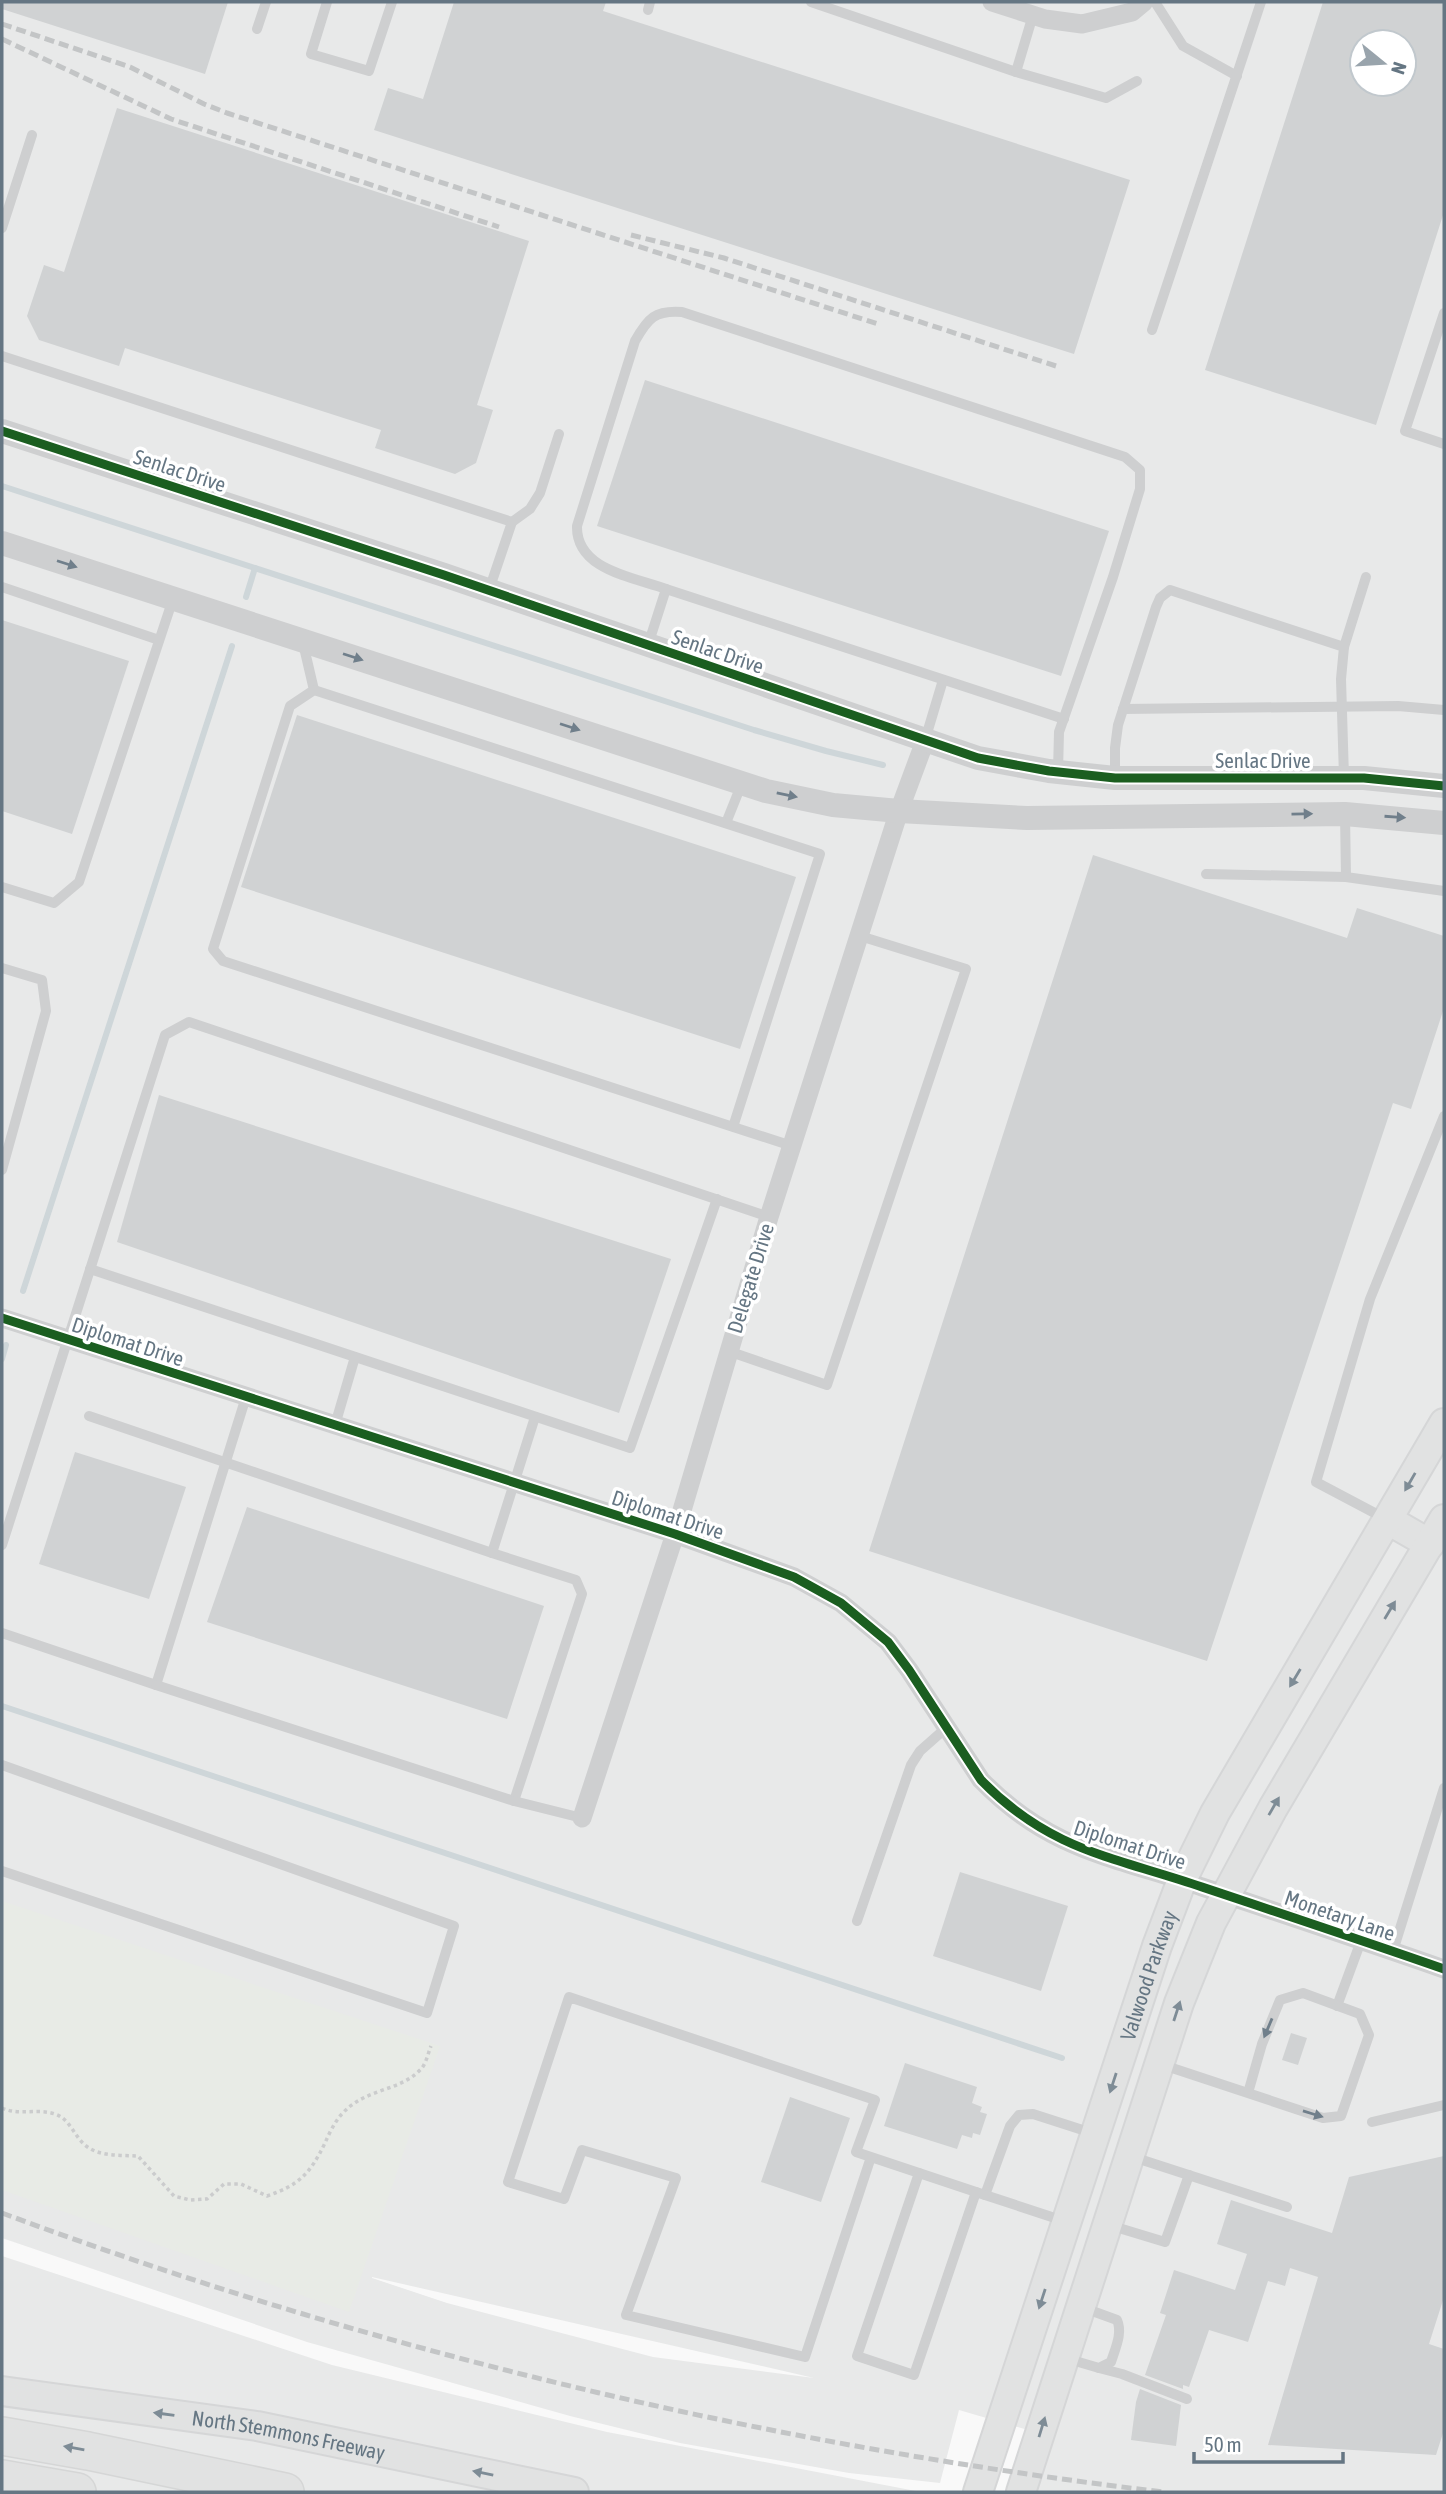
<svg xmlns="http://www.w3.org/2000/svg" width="1446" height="2494" font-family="'Asap Condensed',sans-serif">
<rect width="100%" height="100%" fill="#f9f9f9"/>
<g fill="#e8e9e9" fill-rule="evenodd">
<path d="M2,2H1444V2492H1036L1052,2437L959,2410L940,2483L849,2473L680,2443L570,2416L307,2342L2,2238ZM1362,42H1404V84H1362ZM372,2278V2277L814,2378L653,2357L447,2303Z"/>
<path d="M2,2256L332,2365L607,2432L921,2492H25L2,2488Z"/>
</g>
<path fill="#e8ebe6" d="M2,1901L440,2046L349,2312L2,2190Z"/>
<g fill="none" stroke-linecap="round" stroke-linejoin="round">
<g stroke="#ced6d9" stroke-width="6">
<path d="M2,486L754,730L826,751L883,765"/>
<path d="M246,597L255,568"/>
<path d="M23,1291L232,646"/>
<path d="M2,1359L6,1345"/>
<path d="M2,1706L1062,2058"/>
</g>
</g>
<g fill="#d0d2d3" fill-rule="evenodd">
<path d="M2,2H228L205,74L2,9Z"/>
<path d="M454,2H606L603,11L1130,180L1074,354L374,130L388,88L423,99Z"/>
<path d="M1323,2H1444V212L1376,425L1205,370ZM1362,42H1404V84H1362Z"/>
<path d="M117,108L529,241L477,405L493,410L476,463L455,474L375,448L381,430L125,348L119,366L39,340L27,316L44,265L64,272Z"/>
<path d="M645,380L1109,531L1061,676L597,526Z"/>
<path d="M2,620L129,661L72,834L2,811Z"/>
<path d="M297,715L796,877L740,1049L241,887Z"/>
<path d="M1093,855L1347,938L1357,908L1444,936V1008L1411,1109L1393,1103L1207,1661L869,1551Z"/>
<path d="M159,1095L671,1259L619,1413L117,1242Z"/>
<path d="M75,1452L186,1487L149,1599L39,1564Z"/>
<path d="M247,1507L544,1606L507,1719L207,1622Z"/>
<path d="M960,1872L1068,1906L1041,1991L933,1956Z"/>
<path d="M1291,2033L1307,2038L1298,2065L1282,2060Z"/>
<path d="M905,2063L977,2087L972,2103L982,2107L980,2112L987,2114L980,2135L973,2133L972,2138L962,2135L957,2149L884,2126Z"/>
<path d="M790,2097L850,2118L821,2202L761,2182Z"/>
<path d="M1444,2156V2297L1429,2344L1444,2349V2430L1436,2455L1268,2445L1318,2277L1290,2268L1285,2286L1268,2281L1248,2342L1209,2330L1189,2387L1183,2385V2389L1145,2375L1166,2315L1160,2313L1174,2270L1235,2290L1247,2254L1217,2244L1231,2200L1332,2233L1349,2177Z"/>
<path d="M1140,2389L1181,2405L1176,2446L1131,2440L1136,2402Z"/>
</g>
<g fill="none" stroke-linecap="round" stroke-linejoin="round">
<defs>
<g id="secondary">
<path d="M1388,1520L1430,1544"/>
<path id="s1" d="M2,2391L257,2426L574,2492"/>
<path id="s2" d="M978,2492L1157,1946L1182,1880L1215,1813L1444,1423"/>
<path d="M1021,2492L1179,2003L1211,1923L1273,1808L1444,1519"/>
</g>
<g id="motorway">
<path d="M2,2436L88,2451L285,2492"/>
<path d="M2,2479L77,2492"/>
</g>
</defs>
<use href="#secondary" stroke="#d5d6d7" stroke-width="32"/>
<use href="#motorway" stroke="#d5d6d6" stroke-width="40"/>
<path stroke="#cbcccd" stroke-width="3.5" stroke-dasharray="3.5 3.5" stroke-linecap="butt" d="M2,2108C19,2116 37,2108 55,2114C70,2119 74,2136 85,2145C99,2157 120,2155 138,2156L174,2196L190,2200L207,2199L224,2184H241L267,2196C299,2185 310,2174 325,2143C329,2134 334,2123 341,2115C364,2088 399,2092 420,2070C426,2065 428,2053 431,2046"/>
<g stroke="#cecfd0" stroke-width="10">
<path d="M327,2L311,54L369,71L392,2"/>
<path d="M811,2L1016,72L1033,15"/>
<path d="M1155,2L1183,46L1237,76"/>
<path d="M648,10L650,2"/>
<path d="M257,29L266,2"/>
<path d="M1016,72L1106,98L1137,81"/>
<path d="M2,228L32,135"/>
<path d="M1444,313L1405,431L1444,444"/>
<path d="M1152,330L1261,2"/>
<path d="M2,356L512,522L489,590"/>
<path d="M512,522L530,509L540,493L559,434"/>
<path d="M2,587L159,640"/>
<path d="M666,589L1064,719"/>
<path d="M303,643L314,690"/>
<path d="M648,645L666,589C633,577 576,570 577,526L635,341C648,318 655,310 682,312L1125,457L1140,470V489L1113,577L1059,732L1058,772"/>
<path d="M1344,647L1366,577"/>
<path d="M1123,709L1398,706L1444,710"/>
<path d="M925,740L943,680"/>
<path d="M1115,778V748L1118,725L1156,607L1160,598L1170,590L1344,647L1341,679L1344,777"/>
<path d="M1345,814L1346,877L1444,891"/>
<path d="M726,823L742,783"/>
<path d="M1206,874L1346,877"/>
<path d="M2,887L54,903L79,882L173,599"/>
<path d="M2,968L42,980L46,1011L2,1170"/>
<path d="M733,1127L820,854L314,690L290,706L213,949L223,961L792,1146"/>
<path d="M90,1269L630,1448L717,1199"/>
<path d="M728,1351L827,1385L966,969L860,936"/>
<path d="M89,1416L492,1553L535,1417"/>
<path d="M335,1425L355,1357"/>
<path d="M1386,1519L1316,1482L1370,1299L1444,1116"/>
<path d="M2,1545L165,1035L189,1022L769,1217"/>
<path d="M2,1633L156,1685L246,1397"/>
<path d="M156,1685L514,1801L582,1594L576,1580L492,1553"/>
<path d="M2,1765L454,1926L427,2013L2,1871"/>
<path d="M514,1801L582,1818"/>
<path d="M857,1921L911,1765L920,1751L946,1728"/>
<path d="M1393,1951L1444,1788"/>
<path d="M1337,2006L1361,1941"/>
<path d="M1160,2064L1323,2118L1341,2116L1369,2035L1360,2014L1303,1993L1280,2000L1262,2044L1248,2093"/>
<path d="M1372,2122L1444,2105"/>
<path d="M1130,2156L1287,2207"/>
<path d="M871,2157L805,2357L626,2315L676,2178L582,2150L564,2199L508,2182L569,1997L875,2100L856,2152L985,2195L1010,2126L1019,2115L1033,2114L1092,2133"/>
<path d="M919,2173L857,2356L914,2375L976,2192"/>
<path d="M985,2195L1064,2221"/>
<path d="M1109,2225L1165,2242L1189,2175"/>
<path d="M1065,2358L1099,2368L1111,2362C1115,2349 1123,2333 1117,2320L1084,2308"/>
<path d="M1099,2368L1122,2374L1187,2399"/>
</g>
<g stroke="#cecfd0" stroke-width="19">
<path d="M992,2L1045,19L1082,24L1132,12L1144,2"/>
<path d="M2,1318L675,1534L794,1577L841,1603L888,1642L909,1670L981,1780C1050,1851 1114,1857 1202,1887C1283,1914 1364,1941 1444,1969"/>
<path d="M582,1818L675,1534L769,1217L899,811L925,741"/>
</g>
<g stroke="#cecfd0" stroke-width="24">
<path d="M2,431L444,575L978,758L1049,771L1115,778H1364L1444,786"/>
<path d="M2,543L766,791L833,805L899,811L1027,818L1345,814L1444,823"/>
</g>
<use href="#secondary" stroke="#e1e2e2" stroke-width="28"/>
<use href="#motorway" stroke="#e1e2e2" stroke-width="37"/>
<g stroke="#c3c5c6" stroke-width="5" stroke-dasharray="10 5" stroke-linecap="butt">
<path d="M2,24L130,67L204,104L227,113L881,325"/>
<path d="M2,39L171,119L499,227"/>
<path d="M631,235L724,258L1056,366"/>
<path d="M2,2213C375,2352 768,2445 1163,2492"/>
</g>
<defs>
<g id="cycleway">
<path d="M2,431L444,575L978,758L1049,771L1115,778H1364L1444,786"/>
<path d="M2,1318L675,1534L794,1577L841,1603L888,1642L909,1670L981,1780C1050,1851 1114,1857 1202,1887C1283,1914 1364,1941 1444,1969"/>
</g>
</defs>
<use href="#cycleway" stroke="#fff" stroke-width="13"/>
<use href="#cycleway" stroke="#1b5e20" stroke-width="9"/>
</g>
<defs><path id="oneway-solid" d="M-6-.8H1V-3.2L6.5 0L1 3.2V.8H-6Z" transform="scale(1.75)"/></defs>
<g fill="#707f8b">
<use href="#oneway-solid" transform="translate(67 564) rotate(18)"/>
<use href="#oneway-solid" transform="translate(353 657) rotate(18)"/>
<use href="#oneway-solid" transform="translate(570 727) rotate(18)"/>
<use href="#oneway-solid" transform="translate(787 795) rotate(12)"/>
<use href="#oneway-solid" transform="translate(1302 814) rotate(-1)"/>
<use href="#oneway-solid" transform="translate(1395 817) rotate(4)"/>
<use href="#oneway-solid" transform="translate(1268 2028) rotate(113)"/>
<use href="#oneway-solid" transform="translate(1313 2114) rotate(17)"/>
</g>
<g fill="#7e8c96">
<use href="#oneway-solid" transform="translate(1410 1482) rotate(120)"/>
<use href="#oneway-solid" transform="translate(1390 1610) rotate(-59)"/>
<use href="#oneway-solid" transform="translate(1295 1678) rotate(121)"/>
<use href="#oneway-solid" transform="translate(1274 1806) rotate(-60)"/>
<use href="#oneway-solid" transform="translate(1177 2011) rotate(-72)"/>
<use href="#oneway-solid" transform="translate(1113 2083) rotate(108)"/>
<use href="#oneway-solid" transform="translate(1042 2299) rotate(108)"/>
<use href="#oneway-solid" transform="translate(164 2414) rotate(-172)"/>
<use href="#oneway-solid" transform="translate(1042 2427) rotate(-73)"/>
<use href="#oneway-solid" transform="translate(74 2448) rotate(-170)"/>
<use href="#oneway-solid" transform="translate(483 2473) rotate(-168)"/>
</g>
<g text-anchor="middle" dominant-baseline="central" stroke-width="7" stroke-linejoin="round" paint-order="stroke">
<g font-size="21" fill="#657683" stroke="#fff">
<text transform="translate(180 470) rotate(18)">Senlac Drive</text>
<text transform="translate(718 651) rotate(19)">Senlac Drive</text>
<text x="1263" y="760">Senlac Drive</text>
<text transform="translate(750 1278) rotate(-73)">Delegate Drive</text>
<text transform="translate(128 1341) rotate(18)">Diplomat Drive</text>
<text transform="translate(668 1514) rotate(18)">Diplomat Drive</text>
<text transform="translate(1130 1844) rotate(18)">Diplomat Drive</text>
<text transform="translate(1340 1915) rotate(19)">Monetary Lane</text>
<text stroke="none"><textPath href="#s2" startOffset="544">Valwood Parkway</textPath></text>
<text stroke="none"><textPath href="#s1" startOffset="290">North Stemmons Freeway</textPath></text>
</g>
</g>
<rect width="1446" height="2494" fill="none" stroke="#657683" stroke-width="7"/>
<g transform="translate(1383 63) rotate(108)"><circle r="33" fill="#ffffff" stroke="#c1c8cd" stroke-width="2"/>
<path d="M0-5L12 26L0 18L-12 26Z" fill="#99a4ac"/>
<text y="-10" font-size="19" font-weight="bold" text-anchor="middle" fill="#657683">N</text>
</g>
<path d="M1194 2452v10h149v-10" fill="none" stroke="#657683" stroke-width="3.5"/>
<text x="1204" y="2452" font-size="21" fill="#657683" stroke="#ffffff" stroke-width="5" paint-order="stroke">50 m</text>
</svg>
